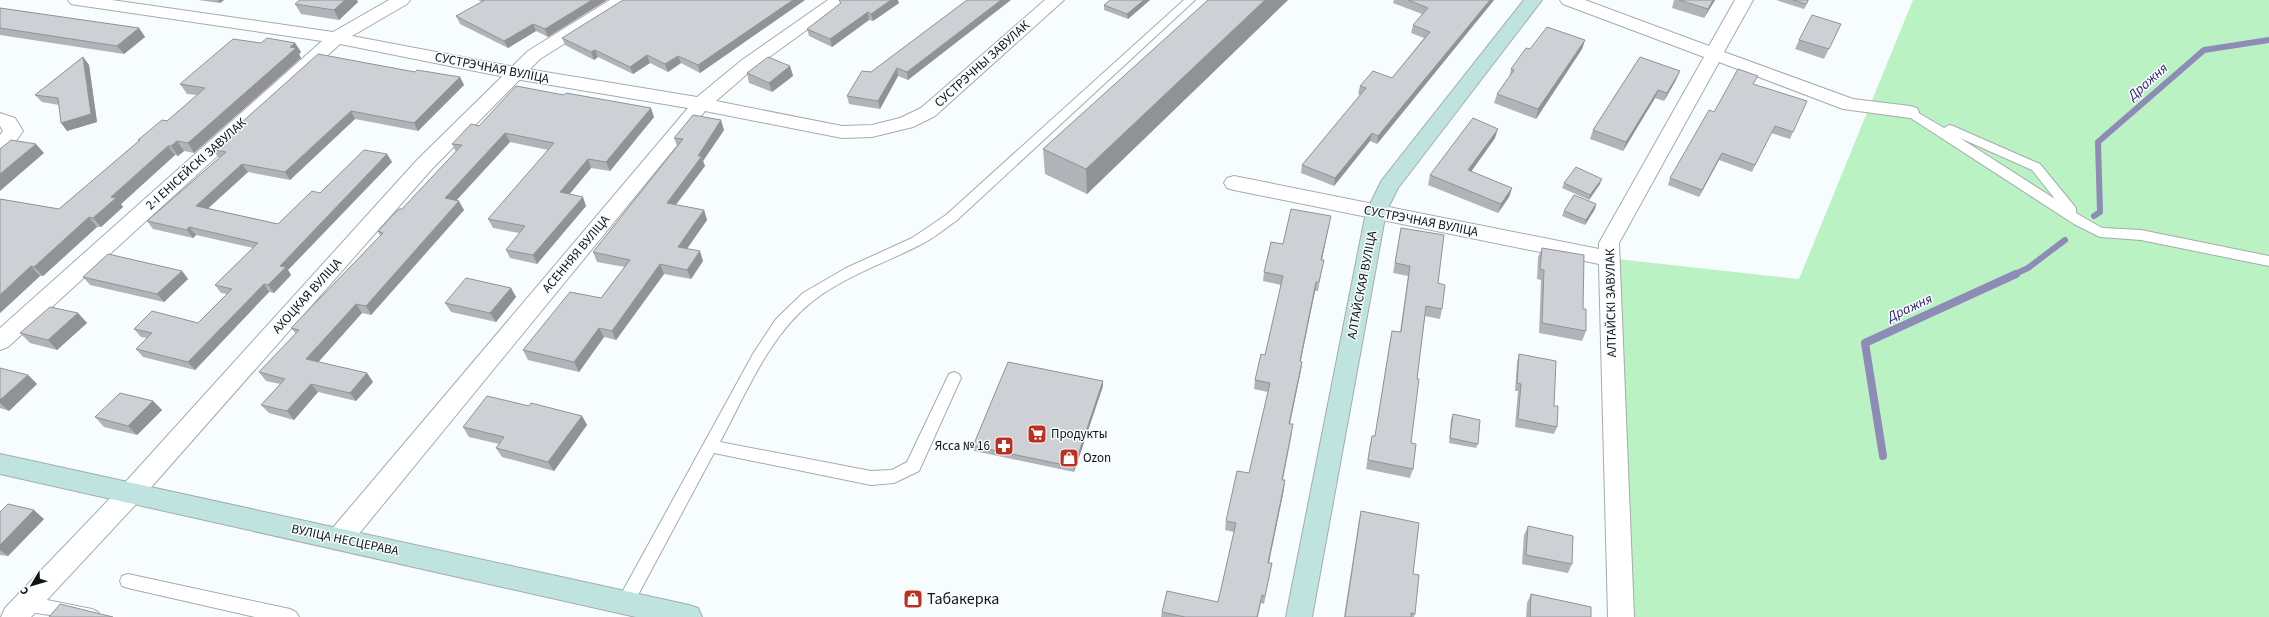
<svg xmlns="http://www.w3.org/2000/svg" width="2269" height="617" font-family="'Source Sans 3',sans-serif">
<rect width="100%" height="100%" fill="#f7fdff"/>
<path fill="#bbf2c4" d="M1913,0H2269V617H1618L1608,258L1799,279Z"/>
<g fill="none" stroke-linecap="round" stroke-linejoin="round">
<g stroke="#8e8cb6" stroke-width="6">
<path d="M2094,216L2100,212L2098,142L2204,50L2269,40"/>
<path d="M2013,275L2028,268L2065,240"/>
</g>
<path stroke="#8e8cb6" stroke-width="8" d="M1883,456L1865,343L2016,274"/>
<defs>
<g id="service">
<path d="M1184,0H1195L956,221C944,229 933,239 920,245C885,263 845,276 813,301C769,335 746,394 720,442L871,471L892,470L907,462L949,374L954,372L959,374L961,378L919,471L894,483L871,485L714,453L631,608L625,611L619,608L617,603L619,598L753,354L776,319L803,293L846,268L912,238L946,215Z"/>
<path d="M1910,108L1944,128L1949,125L1953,126L2040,164L2076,208V213L2102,228L2141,230L2269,256V266L2141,240L2100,237L2074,224L1906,115L1904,112ZM1960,138L2032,170L2055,199Z"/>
<path d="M128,574L290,609L296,612L299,617H255L128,588L122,586L120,581L122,576Z"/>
<path d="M27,596L92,609L98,612L101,617C74,617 47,617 21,609L19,604L21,599Z"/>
</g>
<g id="minor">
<path d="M68,0H112L333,32L389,0H410L407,4L352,36L515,67L697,97L742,60L828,0H848L754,68L716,101L842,126L872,125L900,118L921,108L1045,0H1064L935,116L913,127L872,137L842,138L705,111L349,546L340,549L331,546L327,538L331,530L688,108L515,79L340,44L8,347L0,350V328L322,41L77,5L71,4Z"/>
<path d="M1560,0H1585L1709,46L1735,0H1753L1724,52L1853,99L1910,106L1917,108L1919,112L1917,116L1910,118L1843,109L1719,62L1619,243L1634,617H1608L1599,264L1234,190L1227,188L1224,183L1227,178L1234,176L1599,249V243L1704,57L1563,4Z"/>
<path d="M0,113L15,118L23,131L7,154L0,155V135L3,131L0,126Z"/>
</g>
<path id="tertiary" d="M610,0H631L628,4L540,59L431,170L139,501L31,617H1L5,608L121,487L417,160L528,51Z"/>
<g id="secondary">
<path d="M1524,0H1542L1398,188L1386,212L1312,617H1286L1366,212L1382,180Z"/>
<path d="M0,454L689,605L698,608L702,617H636L0,474Z"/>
</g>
</defs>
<use href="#service" stroke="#a5abae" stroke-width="2"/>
<use href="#minor" stroke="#a5abae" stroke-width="2"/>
<use href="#tertiary" stroke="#a5abae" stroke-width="2"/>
<use href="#secondary" stroke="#a5abae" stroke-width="2"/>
<use href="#service" fill="#fff" fill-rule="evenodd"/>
<use href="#minor" fill="#fff" fill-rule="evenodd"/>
<use href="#tertiary" fill="#fff" fill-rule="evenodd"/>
<use href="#secondary" fill="#bfe3df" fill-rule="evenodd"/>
</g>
<g fill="#b0b4b8">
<path d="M198,0H224L220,3Z"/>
<path d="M300,0H357L358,2L339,20L301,14L295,4Z"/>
<path d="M478,0H607L548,37L536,31L508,48L460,24L456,16L482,2Z"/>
<path d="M805,0L700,73L681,63L668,72L650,63L633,74L598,57L594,60L565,45L562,38Z"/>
<path d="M839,0L899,3L873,21L869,20L832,47L809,36L807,29L840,4Z"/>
<path d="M967,0L908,80L898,76L880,109L849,104L847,96L871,72Z"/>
<path d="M1110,0H1150L1128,19L1104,10V5Z"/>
<path d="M1208,0H1288L1087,194L1045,174L1043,149Z"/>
<path d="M1394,0H1494L1377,144L1370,141L1334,186L1301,173L1302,165L1360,95L1358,94L1360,86L1392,78L1424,38L1411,33L1413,25L1422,14L1393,3Z"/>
<path d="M1674,0H1715L1704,18L1672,8Z"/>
<path d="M1776,0H1809L1804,9Z"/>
<path d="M0,8L139,28L145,37L124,54L0,35Z"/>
<path d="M1841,24L1824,59L1795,49L1799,40Z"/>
<path d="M1585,40L1582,49L1536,119L1494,103L1497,94L1509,78L1511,69L1530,49Z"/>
<path d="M261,43H295L301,52L299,54L301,58L194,153L184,151L178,156L175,155L121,204L123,207L101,227H97L43,276H40L0,313V199L59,209L139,141L138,140L167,121L197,95L187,94L180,84Z"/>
<path d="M83,57L89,65L97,122L67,131L59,105L42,102L35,95Z"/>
<path d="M1640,57L1676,80L1664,101L1655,98L1623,151L1590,139L1593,130Z"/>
<path d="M790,66L793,76L772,92L749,83L747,73Z"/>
<path d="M460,77L464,85L418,131L355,119L290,180L248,172L208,208L278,224L320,193L387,154L392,162L288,270L291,275L274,293L269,292L195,370L143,357L136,349L147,338L141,337L134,329L198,323L227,294L221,293L215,285L253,248L196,235L193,238L153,229L147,221L219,158L218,157L212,149Z"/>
<path d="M1754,84L1793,132L1790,139L1771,133L1752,172L1719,160L1699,197L1668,185L1670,178L1714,112Z"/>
<path d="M654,117L610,171L591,168L569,194L586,206L537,264L510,258L506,250L519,233L493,228L488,219L548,150L510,142L456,201L464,210L371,315L362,313L318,362L367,373L373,382L356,401L318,392L294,420L269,413L261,405L280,384L266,381L259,372L296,334L291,328L380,236L378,231L402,209L456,152L452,144L479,126Z"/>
<path d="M724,130L703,161L705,166L676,205L704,210L707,220L687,249L703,261L691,279L664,274L616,340L604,337L579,372L528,360L523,350L601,298L625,267L597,262L593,252L677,146L674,138Z"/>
<path d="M1495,138L1471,172L1512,188L1509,197L1498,213L1428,185L1430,175Z"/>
<path d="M1564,183L1600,184L1589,200L1562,188Z"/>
<path d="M1596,204L1595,209L1585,225L1562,216L1564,211Z"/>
<path d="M1329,225L1322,260V269L1318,291H1315L1300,361L1302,362L1301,370L1290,424L1292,433L1283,480L1284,489L1269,563H1272L1264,604L1261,603L1258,617H1161L1162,612L1218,602L1234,532L1225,530L1226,521L1249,473L1268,392L1254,389L1255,380L1265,355L1281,285L1263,281L1264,272L1283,244Z"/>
<path d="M1401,228L1438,283L1442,309L1440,319L1425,316L1417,379L1411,443L1413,469L1410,478L1366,469L1370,445L1372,436H1375L1390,340L1392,331L1400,332L1408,276L1393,273Z"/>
<path d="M1542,248L1583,309L1586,331L1582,341L1539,333L1541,280L1537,279L1538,257Z"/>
<path d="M182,271L188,279L164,302L90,285L83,277Z"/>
<path d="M511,288L516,297L496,322L451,312L445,303Z"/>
<path d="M78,313L87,323L57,350L30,343L20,333Z"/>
<path d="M1519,354L1554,406L1557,427L1554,434L1515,427L1518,391H1515L1517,362Z"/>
<path d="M0,368L28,375L37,384L9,411L0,408Z"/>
<path d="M1103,386L1074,472L974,451L973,446Z"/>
<path d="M153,401L162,410L137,435L104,427L95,417Z"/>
<path d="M529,406L582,416L587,425L554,471L502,457L496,448L499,444L469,437L463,427Z"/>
<path d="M1453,414L1478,444L1476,448L1449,443L1451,419Z"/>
<path d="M1361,511L1413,574L1415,614L1414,617H1344L1359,520Z"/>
<path d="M0,512L44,519L8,556L0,555Z"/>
<path d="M1528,526L1572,564L1568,573L1522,564L1524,535Z"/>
<path d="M1531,594L1591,617H1526L1527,603Z"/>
</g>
<g fill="#909296">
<path d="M218,0H224L220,3Z"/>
<path d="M345,0H357L358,2L339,20L334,10Z"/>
<path d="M592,0H607L548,37L545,29Z"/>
<path d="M793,0H805L700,73L698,65Z"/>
<path d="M891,0H898L899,3L873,21L871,14Z"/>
<path d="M1001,0H1011L908,80L907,72Z"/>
<path d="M1144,0H1150L1128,19L1127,14Z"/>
<path d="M1265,0H1288L1087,194L1086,169Z"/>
<path d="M1490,0H1494L1377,144L1378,136Z"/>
<path d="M1713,0H1715L1704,18L1708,9Z"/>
<path d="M868,12L869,20L832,47L830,39Z"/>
<path d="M533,24L536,31L508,48L504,41Z"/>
<path d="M139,28L145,37L124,54L117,46Z"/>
<path d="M1585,40L1582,49L1536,119L1538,109Z"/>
<path d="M295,43L301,52L299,54L301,58L194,153L188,143Z"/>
<path d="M595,50L598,57L594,60L591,52Z"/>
<path d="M647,55L650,63L633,74L630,67Z"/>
<path d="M678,56L681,63L668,72L665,64Z"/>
<path d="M83,57L89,65L97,122L67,131L61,123Z"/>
<path d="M790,66L793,76L772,92L769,83Z"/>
<path d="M897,68L898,76L880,109L878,101Z"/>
<path d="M1680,71L1676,80L1664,101L1667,93Z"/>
<path d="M460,77L464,85L418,131L414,123Z"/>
<path d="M1658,90L1655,98L1623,151L1626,142Z"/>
<path d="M651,108L654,117L610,171L606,162Z"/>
<path d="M351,111L355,119L290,180L285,172Z"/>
<path d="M721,120L724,130L703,161L705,166L670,212L667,203Z"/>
<path d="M1498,129L1495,138L1465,180L1468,170Z"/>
<path d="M505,133L510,142L450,207L445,198Z"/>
<path d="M1372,133L1370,141L1334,186L1335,178Z"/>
<path d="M177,141L184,151L178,156L171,146Z"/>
<path d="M36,144L44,153L0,191V174Z"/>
<path d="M168,146L175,155L121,204L123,207L101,227L93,218L111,197Z"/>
<path d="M1722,153L1719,160L1699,197L1702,190Z"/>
<path d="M387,154L392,162L288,270L291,275L274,293L268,285L280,266Z"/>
<path d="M588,159L591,168L564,201L560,192Z"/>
<path d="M242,164L248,172L202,214L196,206Z"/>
<path d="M1602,179L1600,184L1589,200L1590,195Z"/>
<path d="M1512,188L1509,197L1498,213L1501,204Z"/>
<path d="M583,197L586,206L537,264L533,255Z"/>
<path d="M459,201L464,210L371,315L366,306Z"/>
<path d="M1596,204L1595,209L1585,225L1586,220Z"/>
<path d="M704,210L707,220L681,257L678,247Z"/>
<path d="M1331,216L1329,225L1320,269L1321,260Z"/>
<path d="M89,217L97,227L43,276L34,267Z"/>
<path d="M189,227L196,235L193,238L187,230Z"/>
<path d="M700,251L703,261L691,279L687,270Z"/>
<path d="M660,264L664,274L616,340L612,331Z"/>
<path d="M31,266L40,276L0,313V295Z"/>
<path d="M182,271L188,279L164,302L157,294Z"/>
<path d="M1316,282L1315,291L1299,370L1300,361Z"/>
<path d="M264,284L269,292L195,370L188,362Z"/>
<path d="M511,288L516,297L496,322L490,313Z"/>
<path d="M356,304L362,313L313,368L306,359Z"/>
<path d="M78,313L87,323L57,350L48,340Z"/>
<path d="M599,328L604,337L579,372L574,362Z"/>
<path d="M1302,362L1301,370L1288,432L1289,424Z"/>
<path d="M367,373L373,382L356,401L350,393Z"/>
<path d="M28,375L37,384L9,411L0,403V400Z"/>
<path d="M1103,381V386L1074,472V467Z"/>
<path d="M311,384L318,392L294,420L287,411Z"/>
<path d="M153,401L162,410L137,435L128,426Z"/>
<path d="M582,416L587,425L554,471L548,462Z"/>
<path d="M1285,480L1284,489L1267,571L1268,563Z"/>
<path d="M34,510L44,519L8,556L0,550V545Z"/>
</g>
<g fill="#cdd1d6" stroke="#909296">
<path d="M300,0H345L334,10L295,4Z"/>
<path d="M485,0H592L545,29L533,24L504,41L456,16Z"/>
<path d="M623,0H793L698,65L678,56L665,64L647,55L630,67L595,50L591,52L562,38Z"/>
<path d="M839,0H891L871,14L868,12L830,39L807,29L841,3Z"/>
<path d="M967,0H1001L907,72L897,68L878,101L847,96L862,71L871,72Z"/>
<path d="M1110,0H1144L1127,14L1104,5Z"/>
<path d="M1208,0H1265L1086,169L1043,149Z"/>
<path d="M1408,0H1490L1378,136L1372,133L1335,178L1302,165L1366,88L1360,86L1373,71L1392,78L1430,32L1413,25L1428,8Z"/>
<path d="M1679,0H1713L1708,9Z"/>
<path d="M1793,0H1808L1806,4Z"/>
<path d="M0,8L139,28L117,46L0,28Z"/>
<path d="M1812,15L1841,24L1829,49L1799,40Z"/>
<path d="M1547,27L1585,40L1538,109L1497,94L1514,70L1511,69L1526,48L1530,49Z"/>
<path d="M267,38L295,43L290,47L296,48L188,143L177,141L171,146H168L111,197L116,198L93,218L89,217L34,267L31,266L0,295V199L59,209L140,140H138L162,120L167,121L205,88L180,84L233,39L261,43Z"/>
<path d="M318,54L415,72L417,70L460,77L414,123L351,111L285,172L242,164L196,206L278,224L312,191L320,193L364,150L387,154L280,266L286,267L268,285L264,284L188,362L136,349L152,333L134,329L152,311L198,323L232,289L215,285L258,243L189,227L187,230L147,221L226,152L212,149Z"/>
<path d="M83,57L91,114L61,123L58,98L35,95Z"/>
<path d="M768,57L790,66L769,83L747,73Z"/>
<path d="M1640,57L1680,71L1667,93L1658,90L1626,142L1593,130Z"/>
<path d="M1738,69L1758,76L1753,84L1807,101L1793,132L1775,126L1755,165L1722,153L1702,190L1670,178L1709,110L1714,112Z"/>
<path d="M516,86L564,95L566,93L651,108L606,162L588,159L560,192L583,197L533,255L506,250L525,226L488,219L554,143L505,133L445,198L459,201L366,306L356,304L306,359L367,373L350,393L311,384L287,411L261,405L285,379L259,372L299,330L291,328L383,233L378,231L399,209H402L462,145L452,144L471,124L479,126Z"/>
<path d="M693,115L721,120L698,156H702L667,203L704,210L678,247L700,251L687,270L660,264L612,331L599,328L574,362L523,350L570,292L601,298L630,260L593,252L683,139L674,138Z"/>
<path d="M1473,118L1498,129L1468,170L1512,188L1501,204L1430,175Z"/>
<path d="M11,140L36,144L0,174V149Z"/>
<path d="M1576,167L1602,179L1590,195L1564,183Z"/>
<path d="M1574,195L1596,204L1586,220L1564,211Z"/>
<path d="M1291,209L1331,216L1321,260H1324L1319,282H1316L1300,361L1302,362L1289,424H1293L1282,480H1285L1268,563H1272L1265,596L1262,595L1257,617H1185L1162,612L1167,591L1218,602L1236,523L1226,521L1237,471L1249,473L1270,383L1255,380L1261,354L1265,355L1283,276L1264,272L1271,242L1283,244Z"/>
<path d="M1401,228L1444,235L1438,283L1445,285L1442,309L1426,306L1417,379H1419L1411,443L1416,444L1413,469L1368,460L1372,436H1375L1392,331L1401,332L1410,266L1395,263Z"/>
<path d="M1542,248L1584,255L1583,309H1586V331L1542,323L1544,270L1540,269Z"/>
<path d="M108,254L182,271L157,294L83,277Z"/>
<path d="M466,278L511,288L490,313L445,303Z"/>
<path d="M50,307L78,313L48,340L20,333Z"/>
<path d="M1519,354L1556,361L1554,406H1558L1557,427L1518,419L1521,384L1517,383Z"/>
<path d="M1008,362L1103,381L1074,467L973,446Z"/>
<path d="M0,368L28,375L0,400Z"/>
<path d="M120,393L153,401L128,426L95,417Z"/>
<path d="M487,396L529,406L531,403L582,416L548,462L496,448L504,437L463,427Z"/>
<path d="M1453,414L1480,420L1478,444L1450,438Z"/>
<path d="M8,504L34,510L0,545V512Z"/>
<path d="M1361,511L1419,523L1413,574L1419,575L1415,614L1411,613V617H1345Z"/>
<path d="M1528,526L1573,536L1572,564L1526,555Z"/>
<path d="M1531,594L1591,607V617H1530Z"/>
<path d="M60,604L113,617H49Z"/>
</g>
<defs>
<symbol id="supermarket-square" viewBox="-11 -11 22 22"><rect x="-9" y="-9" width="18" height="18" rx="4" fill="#bd3021" stroke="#f7fdff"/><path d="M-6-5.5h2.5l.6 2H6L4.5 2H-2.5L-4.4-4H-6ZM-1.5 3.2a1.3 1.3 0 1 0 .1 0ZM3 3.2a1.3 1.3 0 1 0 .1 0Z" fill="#fff"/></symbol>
<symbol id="pharmacy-square" viewBox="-11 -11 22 22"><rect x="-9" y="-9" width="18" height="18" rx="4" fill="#bd3021" stroke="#f7fdff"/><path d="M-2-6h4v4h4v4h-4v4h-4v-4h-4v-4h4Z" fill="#fff"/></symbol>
<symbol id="shop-square" viewBox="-11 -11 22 22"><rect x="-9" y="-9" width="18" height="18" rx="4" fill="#bd3021" stroke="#f7fdff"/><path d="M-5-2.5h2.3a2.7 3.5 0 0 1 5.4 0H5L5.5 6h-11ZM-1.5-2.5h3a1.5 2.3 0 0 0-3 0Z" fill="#fff"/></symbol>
</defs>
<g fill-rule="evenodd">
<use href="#supermarket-square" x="1026" y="423" width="22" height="22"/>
<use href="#pharmacy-square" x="993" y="435" width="22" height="22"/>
<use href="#shop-square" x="1058" y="447" width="22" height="22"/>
<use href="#shop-square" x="902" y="588" width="22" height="22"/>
</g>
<g text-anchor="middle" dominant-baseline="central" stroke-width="3" stroke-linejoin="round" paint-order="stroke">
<g font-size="13" fill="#0f1112" stroke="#f7fdff">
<text transform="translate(982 64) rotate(-42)">СУСТРЭЧНЫ ЗАВУЛАК</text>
<text transform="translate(492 68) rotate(11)">СУСТРЭЧНАЯ ВУЛІЦА</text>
<text transform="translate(196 164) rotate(-42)">2-І ЕНІСЕЙСКІ ЗАВУЛАК</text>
<text transform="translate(1421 221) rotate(11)">СУСТРЭЧНАЯ ВУЛІЦА</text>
<text transform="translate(576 254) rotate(-50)">АСЕННЯЯ ВУЛІЦА</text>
<text transform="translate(1362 285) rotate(-79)">АЛТАЙСКАЯ ВУЛІЦА</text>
<text transform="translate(307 296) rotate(-48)">АХОЦКАЯ ВУЛІЦА</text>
<text transform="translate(1611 303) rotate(-91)">АЛТАЙСКІ ЗАВУЛАК</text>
<text transform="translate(345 540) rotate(12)">ВУЛІЦА НЕСЦЕРАВА</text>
</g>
<g font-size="13" fill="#0f1112" stroke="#f7fdff" text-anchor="start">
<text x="1051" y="434">Продукты</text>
<text x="990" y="446" text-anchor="end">Ясса № 16</text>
<text x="1083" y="458">Ozon</text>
</g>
<g font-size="14" font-style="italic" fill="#352275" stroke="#f7fdff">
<text transform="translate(2148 82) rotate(-41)">Дражня</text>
<text transform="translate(1910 308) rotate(-25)">Дражня</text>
</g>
<g font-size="16" fill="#0f1112" stroke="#f7fdff" text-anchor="start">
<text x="927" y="599">Табакерка</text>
</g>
</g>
<g transform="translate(32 585) rotate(232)" stroke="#f7fdff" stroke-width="3" paint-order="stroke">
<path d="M0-3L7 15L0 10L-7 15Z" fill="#0f1112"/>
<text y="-6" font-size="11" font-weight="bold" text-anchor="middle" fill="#0f1112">С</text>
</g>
</svg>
